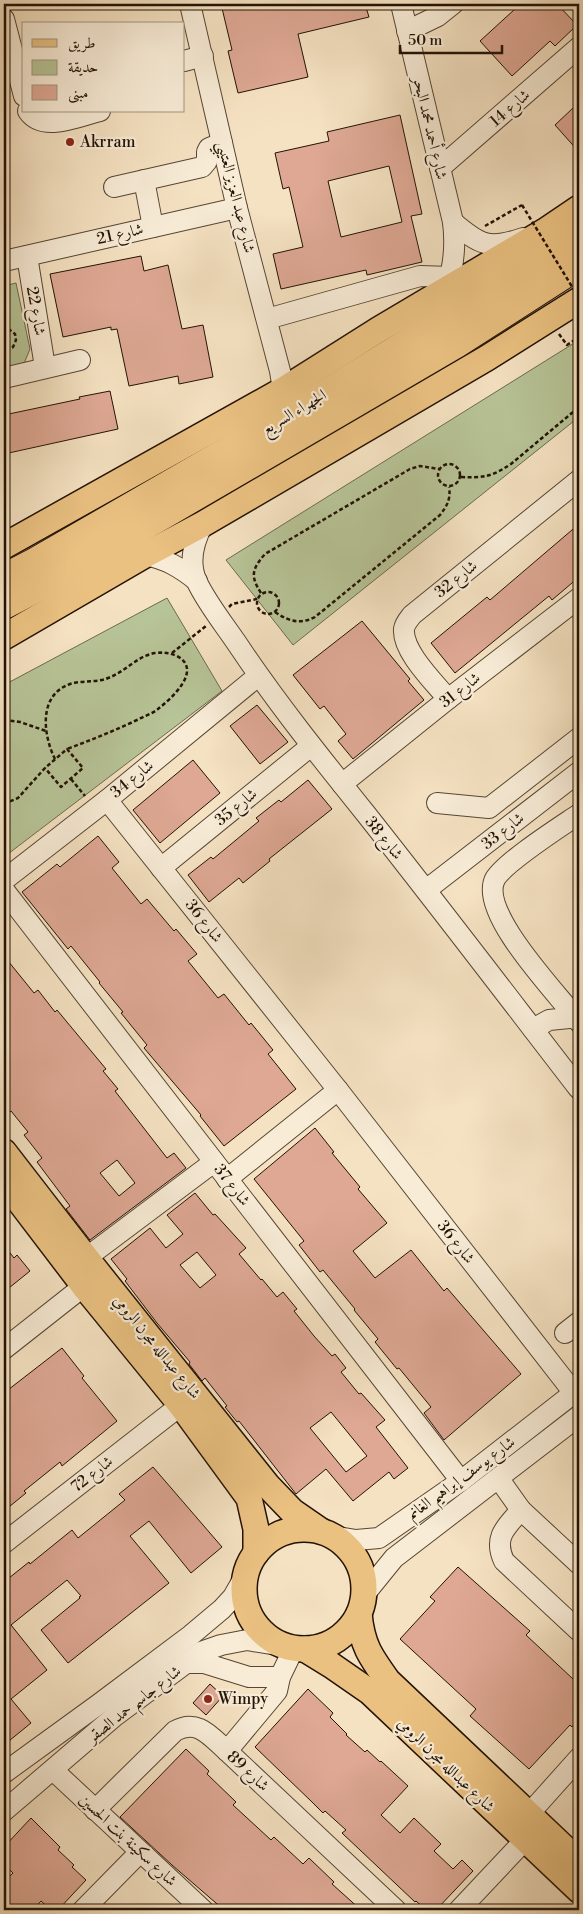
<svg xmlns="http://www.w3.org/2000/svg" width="583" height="1914" font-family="'Libre Bodoni',Amiri,serif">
<rect width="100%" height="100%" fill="#f5e2c2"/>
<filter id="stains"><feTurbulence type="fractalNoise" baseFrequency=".004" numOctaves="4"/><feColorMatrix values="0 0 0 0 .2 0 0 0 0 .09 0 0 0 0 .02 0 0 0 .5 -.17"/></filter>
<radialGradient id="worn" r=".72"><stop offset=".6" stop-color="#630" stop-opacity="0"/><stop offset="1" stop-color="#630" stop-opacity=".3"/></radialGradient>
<g fill="#b7c497" stroke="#6c6b4e">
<path d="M16,283L30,349L23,366L4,372V286Z"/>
<path d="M579,340V417L293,645L226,560Z"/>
<path d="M167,598L222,691L4,857V685Z"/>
</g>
<g fill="#dea894" stroke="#221205" fill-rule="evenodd">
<path d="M221,4H365L369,17L298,34L308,77L238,93L228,51L232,50Z"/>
<path d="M510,4H557L577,25L555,46L550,41L512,76L480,41L515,9Z"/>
<path d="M573,108L579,114V152L555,125Z"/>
<path d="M400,115L422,214L411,216L422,262L367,275L366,270L281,289L273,254L303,247L289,187L283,189L275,153L329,141L327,132ZM389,166L402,222L341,237L328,181Z"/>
<path d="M141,256L144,271L168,265L182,329L203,325L213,377L179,384L178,376L129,386L117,329L111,330V327L63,337L50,274Z"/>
<path d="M110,391L118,429L4,454V415L80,399L79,397Z"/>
<path d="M579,524V577L552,600L549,596L455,673L431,643L487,597L490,600Z"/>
<path d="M362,621L410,679L408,681L424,700L353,759L338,741L346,734L324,706L320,709L293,675Z"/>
<path d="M257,705L288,742L260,764L230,726Z"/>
<path d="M193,760L220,793L160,843L133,810Z"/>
<path d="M308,780L332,809L269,859L270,861L243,883L239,878L209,902L188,875L211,857L213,859L259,821L256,818L279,800L281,802Z"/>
<path d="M98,836L119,862L112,868L141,904L147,899L174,931L176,929L197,954L188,961L218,998L224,994L249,1025L251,1023L273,1050L268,1054L296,1089L224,1146L200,1116L201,1115L144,1048L147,1045L121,1013L123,1012L99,983L100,982L71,946L68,949L22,892L57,864L60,867Z"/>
<path d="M4,956L34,993L38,990L55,1012L57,1010L106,1069L103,1071L118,1089L115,1091L167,1158L174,1153L186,1168L90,1240L66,1209L70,1206L37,1162L42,1158L24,1135L28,1132L11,1111L4,1117ZM117,1160L135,1183L119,1196L100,1173Z"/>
<path d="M315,1128L334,1152L332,1153L360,1187L358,1189L387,1223L353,1251L375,1278L411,1250L444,1291L447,1288L521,1374L444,1440L424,1413L431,1407L399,1368L397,1369L375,1342L378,1339L354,1310L355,1309L323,1270L320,1272L299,1245L304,1241L254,1179Z"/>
<path d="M195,1193L213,1215L215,1214L246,1248L239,1254L261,1280L262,1279L277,1297L283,1292L297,1309L294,1311L314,1336L332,1356L335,1354L346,1368L341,1372L359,1394L361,1393L385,1420L376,1427L408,1468L394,1479L389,1472L353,1501L326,1469L296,1494L239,1421L237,1422L225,1407L227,1406L205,1378L202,1381L189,1364L190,1362L157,1323L125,1281L127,1279L111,1259L150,1228L166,1248L183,1234L167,1215ZM197,1252L216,1275L200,1288L180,1265ZM331,1412L367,1456L346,1472L310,1428Z"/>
<path d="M4,1245L14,1258L17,1255L30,1271L4,1292Z"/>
<path d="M62,1348L84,1376L82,1378L117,1421L62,1466L60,1462L24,1491L26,1493L4,1511V1393Z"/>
<path d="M153,1467L222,1547L191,1573L149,1521L130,1536L169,1583L68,1663L41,1630L80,1598L79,1597L81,1596L67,1580L11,1625L47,1670L11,1699L31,1723L4,1745V1582L29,1562L30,1564L72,1530L78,1538L125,1500L119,1494Z"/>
<path d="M458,1567L530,1631L526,1635L573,1679L579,1672V1719L572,1727L570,1725L529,1769L470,1716L476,1709L400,1639L435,1601L430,1597Z"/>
<path d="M210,1684L223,1696L206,1715L193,1703Z"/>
<path d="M308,1689L333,1713L330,1717L347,1734L346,1735L365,1752L367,1750L380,1762L381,1761L408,1786L381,1815L400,1833L414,1818L441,1844L434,1851L453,1869L462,1860L473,1871L436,1910H426L416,1901L415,1902L342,1833L346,1830L325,1811L323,1813L313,1803L255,1747Z"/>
<path d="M186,1749L209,1771L207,1774L236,1802L233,1805L271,1840L274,1837L303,1864L309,1858L334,1882L332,1884L361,1910H224L172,1865L120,1817Z"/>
<path d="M31,1818L60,1847L58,1850L74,1865L72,1867L86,1880L58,1910H51L41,1901L33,1910H4V1882L13,1873L4,1864V1847Z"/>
</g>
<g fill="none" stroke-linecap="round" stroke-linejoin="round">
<defs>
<g id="minor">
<path d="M190,4L237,208L280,371L283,390"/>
<path d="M401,4L453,222C456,246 454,267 446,290"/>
<path d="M4,19L24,96"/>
<path d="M407,31L438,16L453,4"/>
<path d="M184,61L203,56"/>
<path d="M28,111C43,133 79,116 100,111"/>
<path d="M440,168L579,47"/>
<path d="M144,180L153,227"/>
<path d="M114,187L202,167L207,161V152L209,148L222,143"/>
<path d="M453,222C480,245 489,250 523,238"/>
<path d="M27,256L45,367"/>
<path d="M4,261L237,208"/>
<path d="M267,319L420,276L450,277"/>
<path d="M4,378L80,360"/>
<path d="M203,524C194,541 188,563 197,582C207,603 223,623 236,642C276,702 321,758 366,814C438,905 508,997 579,1089"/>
<path d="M145,555C166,559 181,568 197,581"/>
<path d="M448,699C434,682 402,651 404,629C405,623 409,619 412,615L579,480"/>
<path d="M342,784L448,699L579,598"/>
<path d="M107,800L338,1090L574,1393"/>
<path d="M437,803L489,808L579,738"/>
<path d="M579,814C560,827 505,862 495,879C478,913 559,995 579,1022"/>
<path d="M161,868L311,746"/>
<path d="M4,880L107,800L258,676"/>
<path d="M4,890L461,1481"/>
<path d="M426,890L579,772"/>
<path d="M533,1029L549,1020L579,1017"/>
<path d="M227,1179L338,1090"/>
<path d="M86,1258L214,1162"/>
<path d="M565,1333L579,1322"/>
<path d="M4,1349L84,1286"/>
<path d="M499,1479L521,1510L579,1564"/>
<path d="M521,1510C506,1527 493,1537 504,1561L579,1631"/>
<path d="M332,1536L356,1540L379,1538L461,1481L579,1389"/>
<path d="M4,1543L181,1405"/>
<path d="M364,1595L394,1558L579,1416"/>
<path d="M185,1663H204L249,1677H280"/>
<path d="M227,1751L277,1691L280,1677L294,1648"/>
<path d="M53,1770L203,1910"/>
<path d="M4,1773L99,1704L191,1635L222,1609L233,1597L245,1576"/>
<path d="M95,1810L175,1731C198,1718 211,1737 227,1751L396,1910"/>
<path d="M4,1811L115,1716L201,1652L221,1645L247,1640L283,1646"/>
<path d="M528,1815L579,1758"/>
<path d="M83,1910L140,1852"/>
<path d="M459,1910L525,1840"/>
</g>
<g id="major">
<path d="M4,546L283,390L378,330L545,231L579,208"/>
<path d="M4,637L145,555L203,524L487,358L579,300"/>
<path d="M4,1152L86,1258L268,1486L292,1511L321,1531"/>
<path d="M4,1181L84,1286L181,1405L249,1498L256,1529V1553"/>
<circle cx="304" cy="1589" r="60"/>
<path d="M359,1614C362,1645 370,1656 388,1681L579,1862"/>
<path d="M305,1649L331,1665L370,1692L579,1890"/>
</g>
<g id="highway">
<path d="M4,578L35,562L314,401L579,236"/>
<path d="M4,605L50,581L456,344L579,265"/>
</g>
</defs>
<use href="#minor" stroke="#574634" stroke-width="22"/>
<use href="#major" stroke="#221205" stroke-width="28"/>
<use href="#highway" stroke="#221205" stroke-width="30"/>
<g stroke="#221205" stroke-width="2.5" stroke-dasharray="4 2.5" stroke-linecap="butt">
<path d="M485,226L522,205"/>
<path d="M4,317L6,327L15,334L16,340L13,347L4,351"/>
<path d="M559,334L567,345L579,337"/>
<circle cx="449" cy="475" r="11"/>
<path d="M461,477C484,478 491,477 511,464L579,407"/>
<circle cx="268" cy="603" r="11"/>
<path d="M261,593C250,576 252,569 265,554L410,469L420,466L439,469"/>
<path d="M229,607L232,604L257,599"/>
<path d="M275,612C288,621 300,625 315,617L440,515C447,506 451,499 449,487"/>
<path d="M172,653L206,626"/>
<path d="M4,720L20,722L46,731"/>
<path d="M55,759C43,735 38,695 70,684C82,680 97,683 108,678C125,672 137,656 155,653C163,652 170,653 177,656C203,670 172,698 158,709C152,714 144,716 137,720C114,731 91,740 67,749"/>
<path d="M71,779L85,796"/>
<path d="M4,804L18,798L45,768L67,749L83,768L61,787L45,768"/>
</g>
<use href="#minor" stroke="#f8ecd7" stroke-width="20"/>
<use href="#major" stroke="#eac181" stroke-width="25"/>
<use href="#highway" stroke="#eac181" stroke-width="28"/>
<path stroke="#221205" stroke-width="2.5" stroke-dasharray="4 2.5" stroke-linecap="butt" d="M522,205L579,298"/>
</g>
<g fill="#8f2418" stroke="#f8ecd7" stroke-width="2">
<circle cx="70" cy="142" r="5"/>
<circle cx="208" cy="1699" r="5"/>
</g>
<g text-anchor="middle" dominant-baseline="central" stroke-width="4.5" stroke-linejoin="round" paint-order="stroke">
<g font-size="16" fill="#221205" stroke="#f8ecd7">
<text transform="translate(510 108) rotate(-41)">شارع 14</text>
<text transform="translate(430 128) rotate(77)">شارع أحمد محمد البحر</text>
<text transform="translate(236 197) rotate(76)">شارع عبد العزيز العتيبي</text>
<text transform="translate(120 234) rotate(-13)">شارع 21</text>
<text transform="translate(36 311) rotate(80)">شارع 22</text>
<text transform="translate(294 412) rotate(-31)">الجهراء السريع</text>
<text transform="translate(456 579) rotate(-39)">شارع 32</text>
<text transform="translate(460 690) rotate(-38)">شارع 31</text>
<text transform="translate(132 779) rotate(-39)">شارع 34</text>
<text transform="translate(236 807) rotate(-39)">شارع 35</text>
<text transform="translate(503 831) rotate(-38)">شارع 33</text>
<text transform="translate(384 838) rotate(51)">شارع 38</text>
<text transform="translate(204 921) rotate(52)">شارع 36</text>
<text transform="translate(232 1185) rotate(52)">شارع 37</text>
<text transform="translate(456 1242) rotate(52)">شارع 36</text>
<text transform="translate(157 1347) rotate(51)">شارع عبدالله مجرن الرومي</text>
<text transform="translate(92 1474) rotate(-38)">شارع 72</text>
<text transform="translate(461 1478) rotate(-36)">شارع يوسف إبراهيم الغانم</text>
<text transform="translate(134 1704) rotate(-38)">شارع جاسم حمد الصقر</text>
<text transform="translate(446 1765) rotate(44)">شارع عبدالله مجرن الرومي</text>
<text transform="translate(248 1771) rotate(43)">شارع 89</text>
<text transform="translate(128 1840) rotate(43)">شارع سكينة بنت الحسين</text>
</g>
<g font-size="16" fill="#221205" stroke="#f8ecd7" text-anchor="start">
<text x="80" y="142">Akrram</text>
<text x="218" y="1699">Wimpy</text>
</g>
</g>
<rect width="583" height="1914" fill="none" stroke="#f5e2c2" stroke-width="20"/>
<rect x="5" y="5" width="573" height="1904" fill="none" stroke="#221205" stroke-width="2.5"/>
<rect x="10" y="10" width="563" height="1894" fill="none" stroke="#221205"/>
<rect x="22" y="22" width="162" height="90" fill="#f8ecd7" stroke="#a29583"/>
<rect x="32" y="39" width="25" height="8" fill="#eac181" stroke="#a29583"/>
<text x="68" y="48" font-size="15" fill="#221205">طريق</text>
<rect x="32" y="60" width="25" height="15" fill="#b7c497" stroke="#a29583"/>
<text x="68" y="72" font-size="15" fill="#221205">حديقة</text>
<rect x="32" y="85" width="25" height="15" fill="#dea894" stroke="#a29583"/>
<text x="68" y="98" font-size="15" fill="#221205">مبنى</text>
<path d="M400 45v8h102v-8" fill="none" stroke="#221205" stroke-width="2.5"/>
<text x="408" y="45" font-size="15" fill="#221205" stroke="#f8ecd7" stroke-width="4" paint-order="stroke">50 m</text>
<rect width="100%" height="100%" filter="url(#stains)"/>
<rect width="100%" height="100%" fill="url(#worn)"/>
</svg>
